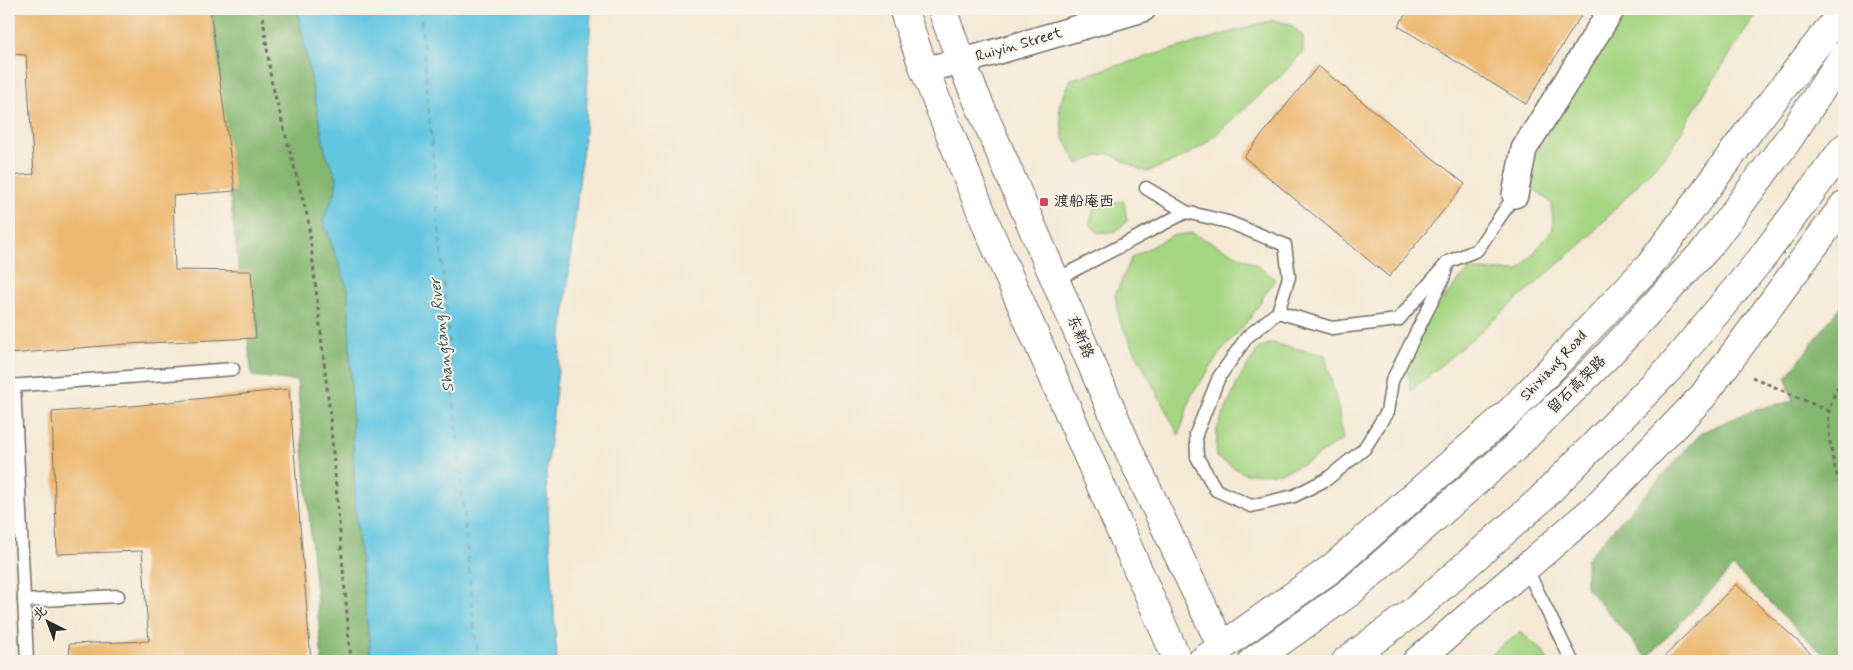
<svg xmlns="http://www.w3.org/2000/svg" width="1853" height="670" font-family="Mynerve,'LXGW WenKai TC',sans-serif">
<rect width="100%" height="100%" fill="#f7f3e8"/>
<filter id="ink" filterUnits="userSpaceOnUse"><feTurbulence type="fractalNoise" baseFrequency=".02" numOctaves="2"/><feDisplacementMap in="SourceGraphic" scale="10" xChannelSelector="R" yChannelSelector="G"/><feConvolveMatrix kernelMatrix="1 2 1 2 8 2 1 2 1" color-interpolation-filters="sRGB"/></filter>
<filter id="wash" filterUnits="userSpaceOnUse"><feTurbulence type="fractalNoise" baseFrequency=".0096" numOctaves="4" result="noise"/><feDisplacementMap in="SourceGraphic" scale="20" xChannelSelector="R" yChannelSelector="G"/><feGaussianBlur stdDeviation="1.12" result="paint"/><feColorMatrix in="noise" values="0 0 0 0 0 0 0 0 0 0 0 0 0 0 0 0 0 1.4 0 .05"/><feComposite in="paint" operator="in"/></filter>
<g filter="url(#wash)">
<rect width="100%" height="100%" fill="#f5e9d5"/>
<g fill="#a6d582" stroke="#688056">
<path d="M1622,9H1760L1705,92L1671,149L1585,241L1411,391L1407,368L1413,335L1468,270L1519,271L1553,229L1552,204L1521,179Z"/>
<path d="M1273,20L1290,24L1303,36V52L1284,73L1204,145L1178,160L1146,172L1107,153L1078,164L1063,137L1059,106L1071,79Z"/>
<path d="M1124,201L1127,221L1116,231L1098,233L1089,223L1096,205Z"/>
<path d="M1192,233L1255,264L1275,279L1251,317L1220,353L1191,396L1179,436L1120,322L1115,295L1132,257L1171,236Z"/>
<path d="M1272,343L1325,355L1338,408L1343,439L1308,462L1280,473L1245,474L1216,457L1217,429L1239,379L1259,348Z"/>
<path d="M1520,632L1542,650L1548,661H1484Z"/>
</g>
<g fill="#84b670" stroke="#58704e">
<path d="M207,9H297L326,154L337,177L335,193L323,220L348,289L355,503L371,661H322L297,381L252,376Z"/>
<path d="M1844,301V661H1830L1733,567L1647,658L1586,587V559L1702,432L1756,409L1793,401L1786,378Z"/>
</g>
<path fill="#63c6e1" stroke="#477886" d="M297,9H591L586,120L546,477L557,661H371L355,503L348,289L323,220L335,193L337,177L326,154Z"/>
<g fill="none" stroke-linecap="round" stroke-linejoin="round">
<path stroke="#3c5a62" stroke-width="1" stroke-dasharray="6 5" stroke-linecap="butt" d="M420,9L474,629L479,661"/>
</g>
<g id="blocks">
<g fill="#edb972">
<path d="M9,9H210L235,191L173,196L175,270L251,271L256,338L126,344L9,354V176L34,174L26,55L9,54Z"/>
<path d="M1409,9H1585L1526,104L1398,26Z"/>
<path d="M1318,66L1465,184L1389,277L1244,157Z"/>
<path d="M289,389L311,661H70L69,644L149,641L142,551L57,554L52,412L132,406Z"/>
<path d="M1736,584L1819,661H1756L1749,656L1744,661H1660Z"/>
</g>
</g>
</g>
<g filter="url(#ink)">
<use href="#blocks" fill-opacity="0" stroke="#726e66" stroke-width="1"/>
<g fill="none" stroke-linecap="round" stroke-linejoin="round">
<defs>
<g id="lane">
<path d="M1146,188L1186,212L1228,222L1285,245L1289,277L1278,312L1332,328L1398,320L1448,262L1477,250L1515,195"/>
<path d="M1055,280L1186,212"/>
<path d="M1278,312L1247,337L1219,377L1196,434L1197,457L1216,490L1251,506L1294,496L1327,479L1364,449L1387,412L1392,381L1443,279L1448,262"/>
<path d="M14,385L27,661"/>
<path d="M9,386L233,369"/>
<path d="M1526,568L1572,661"/>
<path d="M24,601L118,596"/>
</g>
<g id="street">
<path d="M924,69L961,62L1143,9"/>
<path d="M1515,195L1524,149L1612,9"/>
</g>
<g id="secondary">
<path d="M903,9L924,69L989,231L1178,661"/>
<path d="M942,9L961,62L1130,453L1222,647"/>
</g>
<g id="primary">
<path d="M1202,661L1332,568L1513,409L1650,265L1752,127L1844,10"/>
<path d="M1417,661L1595,508L1703,396L1844,205"/>
</g>
<g id="highway">
<path d="M1253,661L1350,592L1511,451L1607,356L1708,247L1788,140L1844,55"/>
<path d="M1346,661L1415,610L1539,501L1669,369L1761,259L1844,148"/>
</g>
</defs>
<use href="#lane" stroke="#726e66" stroke-width="15"/>
<use href="#street" stroke="#726e66" stroke-width="28"/>
<use href="#secondary" stroke="#726e66" stroke-width="30"/>
<use href="#primary" stroke="#726e66" stroke-width="30"/>
<use href="#highway" stroke="#726e66" stroke-width="30"/>
<g stroke="#726e66" stroke-width="3" stroke-dasharray="4 4" stroke-linecap="butt">
<path d="M262,9L271,80L308,219L329,406L351,661"/>
<path d="M1844,372C1840,383 1830,402 1829,413C1827,435 1834,474 1844,494"/>
<path d="M1752,377L1829,411"/>
</g>
<use href="#lane" stroke="#fff" stroke-width="12"/>
<use href="#street" stroke="#fff" stroke-width="25"/>
<use href="#secondary" stroke="#fff" stroke-width="28"/>
<use href="#primary" stroke="#fff" stroke-width="28"/>
<use href="#highway" stroke="#fff" stroke-width="28"/>
</g>
</g>
<rect fill="#d1495b" stroke="#f7f3e8" stroke-width="2" x="1039" y="197" width="10" height="10" rx="2.5"/>
<g text-anchor="middle" dominant-baseline="central" stroke-width="4" stroke-linejoin="round" paint-order="stroke">
<g font-size="15" fill="#2b2b2b" stroke="#f7f3e8">
<text transform="translate(1019 45) rotate(-16)">Ruiyin Street</text>
<text transform="translate(1080 337) rotate(67)">东新路</text>
<text transform="translate(1554 366) rotate(-47)">Shixiang Road</text>
<text transform="translate(1577 385) rotate(-45)">留石高架路</text>
</g>
<g font-size="15" fill="#2b2b2b" stroke="#f7f3e8" text-anchor="start">
<text x="1054" y="202">渡船庵西</text>
</g>
<g font-size="16" font-style="italic" fill="#3c5a62" stroke="#f7f3e8">
<text transform="translate(442 335) rotate(-97)">Shangtang River</text>
</g>
</g>
<rect width="1853" height="670" fill="none" stroke="#f7f3e8" stroke-width="30"/>
<g transform="translate(48 622) rotate(318)" stroke="#f7f3e8" stroke-width="4" paint-order="stroke">
<path d="M0-4L9 19L0 12L-9 19Z" fill="#2b2b2b"/>
<text y="-8" font-size="14" font-weight="bold" text-anchor="middle" fill="#2b2b2b">北</text>
</g>
</svg>
